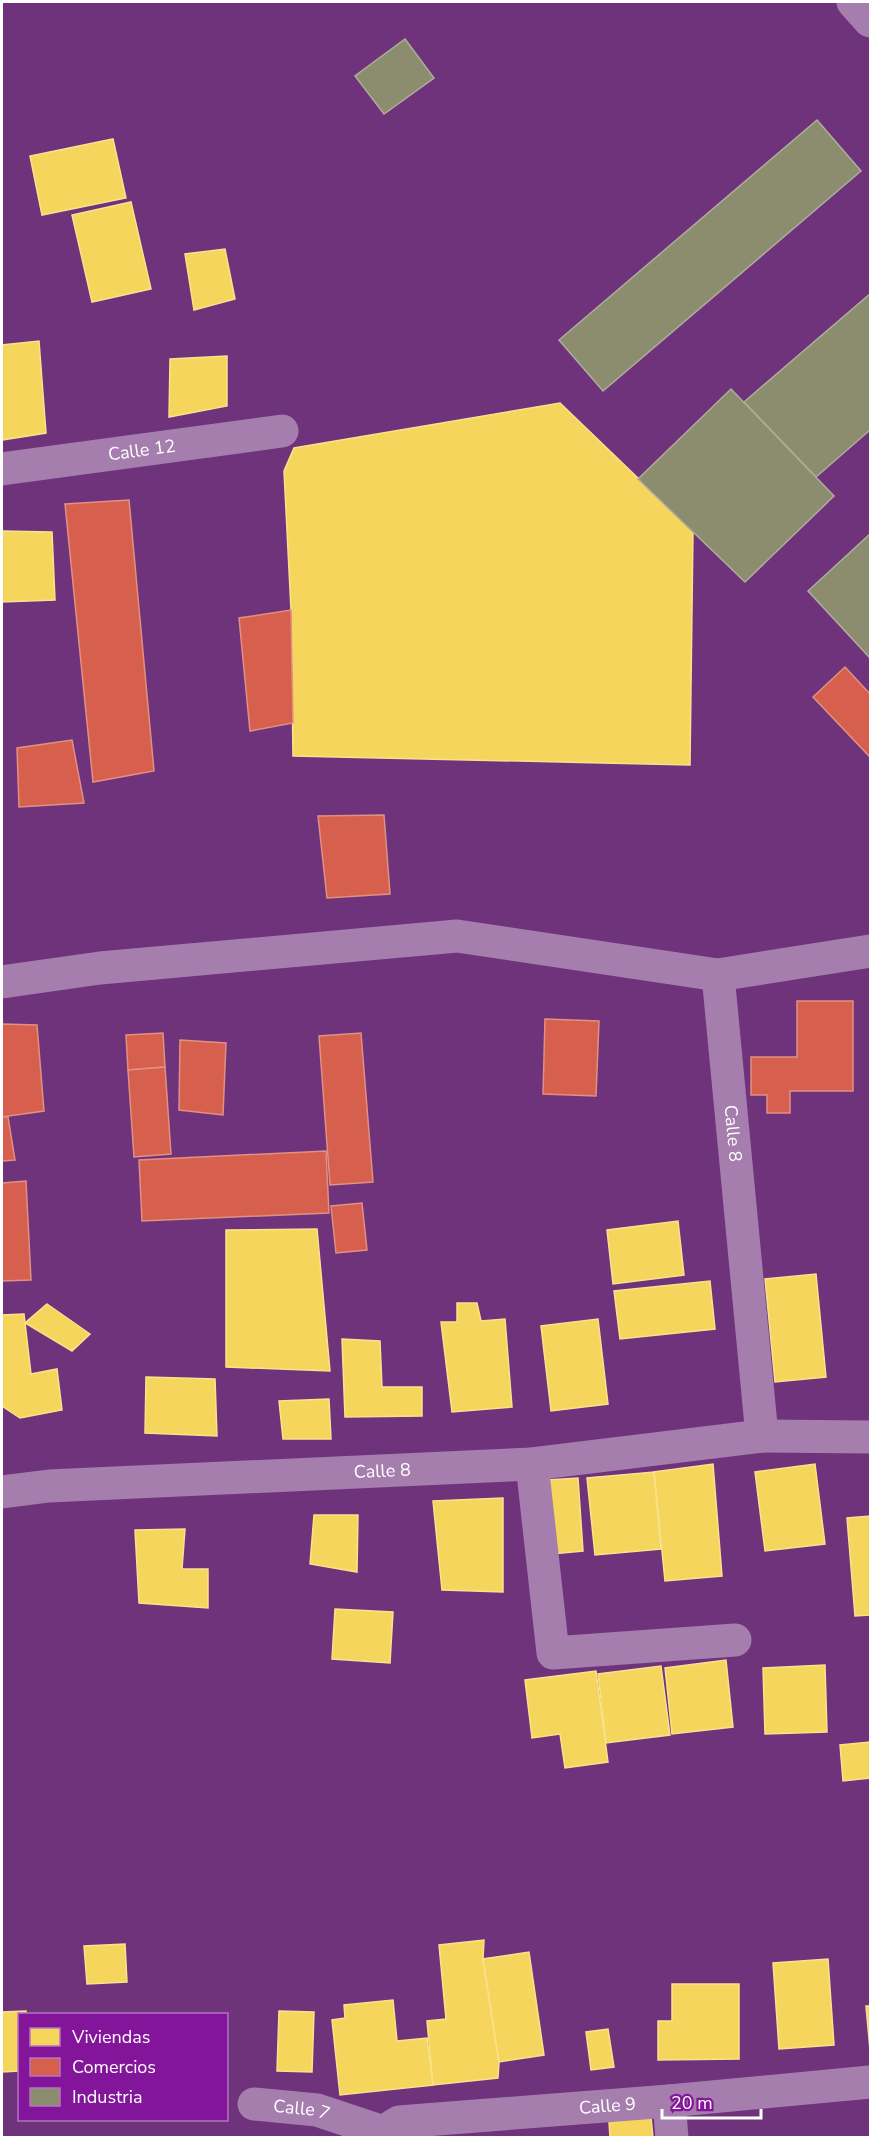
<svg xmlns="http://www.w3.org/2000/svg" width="872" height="2139" font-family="'Nunito Sans',sans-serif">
<rect width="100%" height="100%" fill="#6f337c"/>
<g fill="#f6d55c" stroke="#f9e28d" stroke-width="1.5">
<path d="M113,139L126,198L42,215L30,156Z"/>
<path d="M131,202L151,289L92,302L72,215Z"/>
<path d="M225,249L235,299L194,310L185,254Z"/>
<path d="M39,341L46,433L2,440V345Z"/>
<path d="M227,356V406L169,417L170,359Z"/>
<path d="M560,403L693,531L690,765L293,756L291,610L284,471L294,448Z"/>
<path d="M2,531L52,532L55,600L2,602Z"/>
<path d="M678,1221L684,1275L613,1284L607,1230Z"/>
<path d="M317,1229L330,1371L226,1367V1230Z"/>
<path d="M816,1274L826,1377L775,1382L765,1279Z"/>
<path d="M710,1281L715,1329L620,1339L614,1291Z"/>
<path d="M457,1303H477L481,1321L505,1319L512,1407L452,1412L441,1322H457Z"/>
<path d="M47,1304L90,1334L72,1351L25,1323Z"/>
<path d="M24,1314L31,1374L57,1369L62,1410L20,1418L2,1406V1315Z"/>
<path d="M598,1319L608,1404L551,1411L541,1326Z"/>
<path d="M342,1339L380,1341L382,1387H422V1416L345,1417Z"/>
<path d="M146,1377L215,1379L217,1436L145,1433Z"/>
<path d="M329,1399L331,1439H283L279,1401Z"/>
<path d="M713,1464L722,1576L665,1581L654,1472Z"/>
<path d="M815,1464L825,1544L765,1551L755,1472Z"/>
<path d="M654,1472L661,1549L595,1555L587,1478Z"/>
<path d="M578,1478L583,1551L552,1554L547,1480Z"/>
<path d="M503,1498V1592L442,1590L433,1501Z"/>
<path d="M314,1515H358L357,1572L310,1564Z"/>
<path d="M870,1516V1615L855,1616L847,1518Z"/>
<path d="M185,1529L182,1569H208V1608L139,1603L135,1530Z"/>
<path d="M335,1609L393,1612L390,1663L332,1659Z"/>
<path d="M726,1660L733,1727L672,1734L665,1668Z"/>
<path d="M825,1665L827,1732L765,1734L763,1668Z"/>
<path d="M661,1666L670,1735L606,1743L598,1674Z"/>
<path d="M596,1671L608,1762L565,1768L560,1734L532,1738L525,1680Z"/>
<path d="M870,1742V1778L843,1781L840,1745Z"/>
<path d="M484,1940L483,1959L499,2062L498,2078L433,2085L427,2021L446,2019L439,1945Z"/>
<path d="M125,1944L127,1982L87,1984L84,1946Z"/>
<path d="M529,1952L544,2055L499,2062L483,1959Z"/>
<path d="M828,1959L834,2045L779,2049L773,1963Z"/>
<path d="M672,1984H739V2059L658,2060V2021H672Z"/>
<path d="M393,2000L397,2041L427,2038L433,2085L340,2095L332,2020L345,2018L344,2005Z"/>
<path d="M866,2006H870V2050Z"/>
<path d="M26,2011V2014H20V2071L2,2072V2012Z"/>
<path d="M279,2011L314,2012L312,2072L277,2071Z"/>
<path d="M608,2029L614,2067L591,2070L586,2032Z"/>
<path d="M651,2117L653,2138H610L609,2122Z"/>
</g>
<g fill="#d6604d" stroke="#e29082" stroke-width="1.5">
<path d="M129,500L154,771L93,782L65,504Z"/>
<path d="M291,610L293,723L250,731L239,618Z"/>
<path d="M845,667L870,694V757L813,697Z"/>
<path d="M72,740L84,803L19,807L17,748Z"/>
<path d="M384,815L390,894L327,898L318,816Z"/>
<path d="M797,1001H853V1091H790V1113H767V1095H751V1057H797Z"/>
<path d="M545,1019L599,1021L596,1096L543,1094Z"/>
<path d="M2,1024L37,1025L44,1111L2,1117Z"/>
<path d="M163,1033L165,1067L128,1070L126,1035Z"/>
<path d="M361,1033L373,1182L330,1185L319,1036Z"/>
<path d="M180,1040L226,1043L223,1115L179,1110Z"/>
<path d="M165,1067L171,1154L134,1157L128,1070Z"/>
<path d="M2,1117H8L15,1160L2,1161Z"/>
<path d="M326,1151L329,1213L142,1221L139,1160Z"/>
<path d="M26,1181L31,1280L2,1281V1183Z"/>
<path d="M362,1203L367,1250L336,1253L331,1206Z"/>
</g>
<g fill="#8c8c6e" stroke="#aeae9a" stroke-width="1.5">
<path d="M405,39L434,78L384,114L355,76Z"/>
<path d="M817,120L861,171L603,391L559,340Z"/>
<path d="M870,294V430L816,477L744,402Z"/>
<path d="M731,389L834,496L745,582L638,479Z"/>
<path d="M870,534V658L808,591Z"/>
</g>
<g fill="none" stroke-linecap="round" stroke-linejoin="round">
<g stroke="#a57eae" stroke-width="33">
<path d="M853,2L870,21"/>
<path id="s1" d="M2,469L282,431"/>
<path id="s2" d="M718,975L762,1436"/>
<path d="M2,982L100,968L457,936L718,975L870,951"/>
<path d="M532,1464L553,1653L735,1640"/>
<path id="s3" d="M2,1492L49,1486L532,1464L762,1436L870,1437"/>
<path d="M669,2101L672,2138"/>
<path id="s4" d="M254,2104L317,2110L383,2132"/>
<path id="s5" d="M383,2132L399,2122L669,2101L870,2082"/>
</g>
</g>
<g text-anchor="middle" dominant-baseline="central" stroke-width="6" stroke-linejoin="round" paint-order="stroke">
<g font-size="18" fill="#fff" stroke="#83159a">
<text stroke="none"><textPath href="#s1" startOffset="141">Calle 12</textPath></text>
<text stroke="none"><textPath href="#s2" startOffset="159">Calle 8</textPath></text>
<text stroke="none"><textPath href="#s3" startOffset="381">Calle 8</textPath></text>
<text stroke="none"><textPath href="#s5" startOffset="228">Calle 9</textPath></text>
<text stroke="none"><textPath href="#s4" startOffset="48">Calle 7</textPath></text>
</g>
</g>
<rect width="872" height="2139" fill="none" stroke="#ffffff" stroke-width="6"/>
<rect x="18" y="2013" width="210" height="108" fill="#83159a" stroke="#b573c2" stroke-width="1.5"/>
<rect x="30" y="2028" width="30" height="18" fill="#f6d55c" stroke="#b573c2" stroke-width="1.5"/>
<text x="72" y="2043" font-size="18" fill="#ffffff">Viviendas</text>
<rect x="30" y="2058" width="30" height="18" fill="#d6604d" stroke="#b573c2" stroke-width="1.5"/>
<text x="72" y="2073" font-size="18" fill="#ffffff">Comercios</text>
<rect x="30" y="2088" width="30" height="18" fill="#8c8c6e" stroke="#b573c2" stroke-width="1.5"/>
<text x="72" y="2103" font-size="18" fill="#ffffff">Industria</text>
<path d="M662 2109v9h99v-9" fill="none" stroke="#ffffff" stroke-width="3"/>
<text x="671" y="2109" font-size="18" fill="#ffffff" stroke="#83159a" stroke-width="4.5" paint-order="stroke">20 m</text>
</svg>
